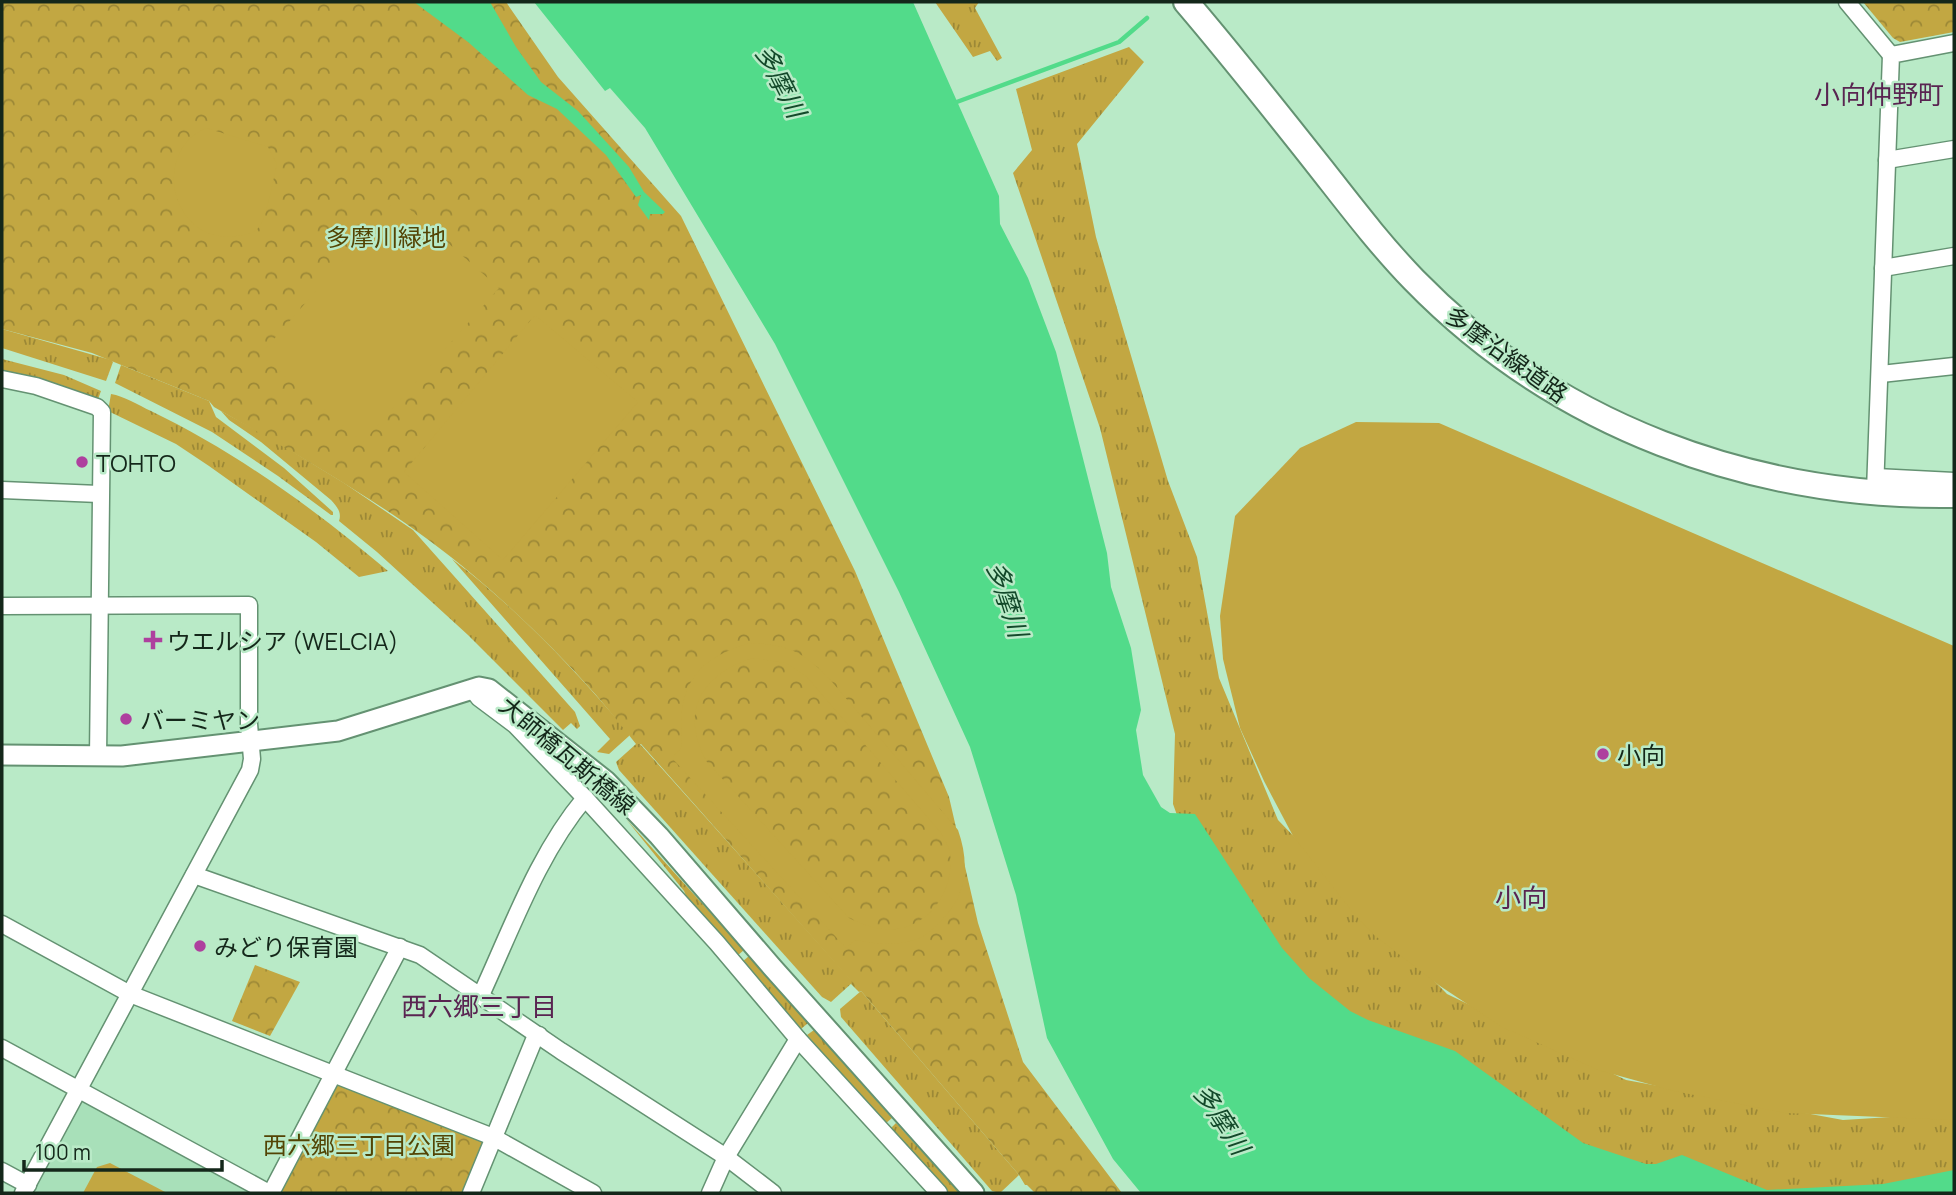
<svg xmlns="http://www.w3.org/2000/svg" width="1956" height="1195" font-family="Manrope,'Noto Sans JP',sans-serif">
<defs>
<pattern id="grass-tufts" width="24" height="20" patternUnits="userSpaceOnUse" patternTransform="scale(1.75)"><rect width="24" height="20" fill="#c2a742"/><path d="M3 7l-1-3M5 7V3M7 7l1-3M15 17l-1-3M17 17v-4M19 17l1-3" fill="none" stroke="#9c8836"/></pattern>
<pattern id="forest-crowns" width="20" height="18" patternUnits="userSpaceOnUse" patternTransform="scale(1.75)"><rect width="20" height="18" fill="#c2a742"/><path d="M2 6a3 3 0 1 1 6 0M12 15a3 3 0 1 1 6 0" fill="none" stroke="#9c8836"/></pattern>
</defs>
<rect width="100%" height="100%" fill="#b9eac7"/>
<path fill="#a8e0b9" d="M87,1101L256,1193H34L82,1103Z"/>
<g fill="url(#grass-tufts)">
<path d="M935,2H979L975,8L1002,58L997,61L990,51L973,57Z"/>
<path d="M1129,47L1144,62L1077,144L1096,237L1168,481L1197,557L1219,678L1278,820L1447,994L1626,1080L1843,1120L1954,1113V1183L1924,1193H1455L1210,907L1173,804L1175,734L1100,428L1013,173L1032,150L1016,89Z"/>
<path d="M2,329L111,360L113,362L106,381L2,348Z"/>
<path d="M2,359L64,375L101,391L97,402L2,374Z"/>
<path d="M121,365L209,401L216,417L284,468L333,512V515H331L278,476L212,432L115,383Z"/>
<path d="M111,394C124,396 138,405 151,411C236,452 316,510 388,571L359,577L316,542L209,466L176,444L108,411Z"/>
<path d="M221,411L267,436L344,483L413,530L575,712L580,726L577,729L571,723L563,730L468,635L377,552L339,521C342,512 337,507 331,500L261,442L229,420Z"/>
<path d="M452,559C518,609 575,670 629,733V736L609,754L597,752L610,739Z"/>
<path d="M636,744H640L853,982L831,1002L822,997L619,770L616,762Z"/>
<path d="M626,819L744,950L737,956L687,898L684,891Z"/>
<path d="M749,956L808,1023L801,1029L742,962Z"/>
<path d="M861,991L1019,1175L1000,1193L992,1191L841,1017L840,1009Z"/>
<path d="M814,1030L892,1118L885,1124L807,1035Z"/>
<path d="M896,1123L960,1193H948L890,1129Z"/>
</g>
<g fill="url(#forest-crowns)">
<path d="M2,2H506L558,77L681,216L855,571L949,797L978,923L1023,1062L1122,1193H1035L1027,1185H1025L1019,1175L861,991L859,992L851,984L852,982L641,744H636C623,728 610,711 596,695C558,652 517,612 473,575C395,509 303,458 214,407L209,401L92,353L2,329Z"/>
<path d="M1863,2H1954V32L1900,42L1893,38Z"/>
<path d="M255,965L300,982L270,1036L232,1021Z"/>
<path d="M341,1084L481,1139L484,1146L465,1193H286L281,1191L334,1087Z"/>
</g>
<g fill="#c2a742" fill-rule="evenodd">
<path d="M206,128L268,147L277,164C274,177 266,218 260,226C254,234 244,235 236,236C185,244 157,183 185,144C190,137 198,132 206,128Z"/>
<path d="M397,198L499,288L363,442L260,355Z"/>
<path d="M535,315L638,402L503,560L404,472Z"/>
<path d="M1356,422L1439,423L1954,646V1120L1785,1113L1674,1091L1598,1070L1502,1027L1440,986L1374,935L1355,915L1293,836L1264,781L1240,728L1223,659L1220,616L1235,516L1300,448Z"/>
<path d="M750,643C788,645 801,651 827,676L958,830C970,864 967,895 941,921C933,929 925,937 914,940C894,946 875,944 855,940L846,948L672,758L682,747C677,688 692,660 750,643ZM753,658L786,663L807,677L941,833C944,840 949,846 950,853C955,887 932,925 896,929C880,931 863,925 849,918L707,762C679,713 701,674 753,658Z"/>
<path d="M110,1163L167,1193H83L97,1167Z"/>
</g>
<g fill="#52db8a">
<path d="M414,2H490L516,47L541,82L578,111L629,167L644,192L665,212L663,214H650L649,220L638,205L641,195L636,197L606,155L557,109L528,95L468,42Z"/>
<path d="M534,2H913L999,196L1000,224L1028,278L1056,352L1107,553L1111,587L1131,648L1141,710L1136,730L1143,775L1161,807L1170,813L1195,814L1282,948L1309,978L1350,1011L1368,1020L1455,1051L1583,1143L1646,1164H1656L1682,1155L1767,1190L1883,1184L1954,1170V1193H1141L1113,1159L1047,1038L1016,895L970,747L899,592L775,344L645,128L610,88L605,91Z"/>
</g>
<g fill="none" stroke-linecap="round" stroke-linejoin="round">
<path stroke="#52db8a" stroke-width="4.5" d="M954,103L1119,42L1147,18"/>
<defs>
<g id="minor">
<path d="M1847,2L1891,55"/>
<path d="M1887,160L1954,149"/>
<path d="M1883,268L1954,256"/>
<path d="M1881,374L1954,366"/>
<path d="M2,379L36,386L97,407L102,412L98,757"/>
<path d="M1876,477L1954,481"/>
<path d="M2,490L99,494"/>
<path d="M1875,491L1891,55L1954,43"/>
<path d="M2,606L249,605V724L252,759L250,770L23,1193"/>
<path d="M472,689L479,698L515,725L585,798L717,943L798,1039L939,1193"/>
<path d="M194,875L420,955L561,1051L726,1157L773,1193"/>
<path d="M2,924L130,994L493,1137L593,1193"/>
<path d="M481,995C512,928 538,854 585,798"/>
<path d="M2,1048L269,1193"/>
<path d="M2,1171L28,1185"/>
<path d="M271,1193L400,947"/>
<path d="M471,1193L534,1040L539,1035"/>
<path d="M710,1193L726,1157L798,1039"/>
</g>
<path id="tertiary" d="M2,755L122,756L338,731L479,687L489,689L606,781L659,836L772,967L974,1193"/>
<path id="primary" d="M1186,2C1233,57 1278,114 1323,171C1352,208 1381,246 1414,280C1556,426 1752,498 1954,495"/>
</defs>
<use href="#minor" stroke="#649272" stroke-width="19"/>
<use href="#tertiary" stroke="#649272" stroke-width="23"/>
<use href="#primary" stroke="#649272" stroke-width="28"/>
<use href="#minor" stroke="#fff" stroke-width="16"/>
<use href="#tertiary" stroke="#fff" stroke-width="19"/>
<use href="#primary" stroke="#fff" stroke-width="24"/>
</g>
<g fill="#ae409e" stroke="#b9eac7" stroke-width="2.5">
<circle cx="82" cy="462" r="7"/>
<path d="M149.5 629.5h7v7h7v7h-7v7h-7v-7h-7v-7h7z"/>
<circle cx="126" cy="719" r="7"/>
<circle cx="1603" cy="754" r="7"/>
<circle cx="200" cy="946" r="7"/>
</g>
<g text-anchor="middle" dominant-baseline="central" stroke-width="5" stroke-linejoin="round" paint-order="stroke">
<g font-size="24" fill="#534404" stroke="#b9eac7">
<text x="386" y="236">多摩川緑地</text>
<text x="359" y="1144">西六郷三丁目公園</text>
</g>
<g font-size="24" fill="#14271a" stroke="#b9eac7">
<text transform="translate(1507 354) rotate(36)">多摩沿線道路</text>
<text transform="translate(568 755) rotate(40)">大師橋瓦斯橋線</text>
</g>
<g font-size="24" fill="#14271a" stroke="#b9eac7" text-anchor="start">
<text x="96" y="462">TOHTO</text>
<text x="167" y="640">ウエルシア (WELCIA)</text>
<text x="140" y="719">バーミヤン</text>
<text x="1617" y="754">小向</text>
<text x="214" y="946">みどり保育園</text>
</g>
<g font-size="26" font-style="italic" fill="#13492a" stroke="#b9eac7">
<text transform="translate(781 81) rotate(63)">多摩川</text>
<text transform="translate(1008 599) rotate(72)">多摩川</text>
<text transform="translate(1222 1119) rotate(57)">多摩川</text>
</g>
<g font-size="26" fill="#592451" stroke="#b9eac7">
<text x="1879" y="94">小向仲野町</text>
<text x="1521" y="897">小向</text>
<text x="479" y="1006">西六郷三丁目</text>
</g>
</g>
<rect width="1956" height="1195" fill="none" stroke="#14271a" stroke-width="7"/>
<path d="M24 1160v10h198v-10" fill="none" stroke="#14271a" stroke-width="3.5"/>
<text x="35" y="1160" font-size="21" fill="#14271a" stroke="#b9eac7" stroke-width="5" paint-order="stroke">100 m</text>
</svg>
